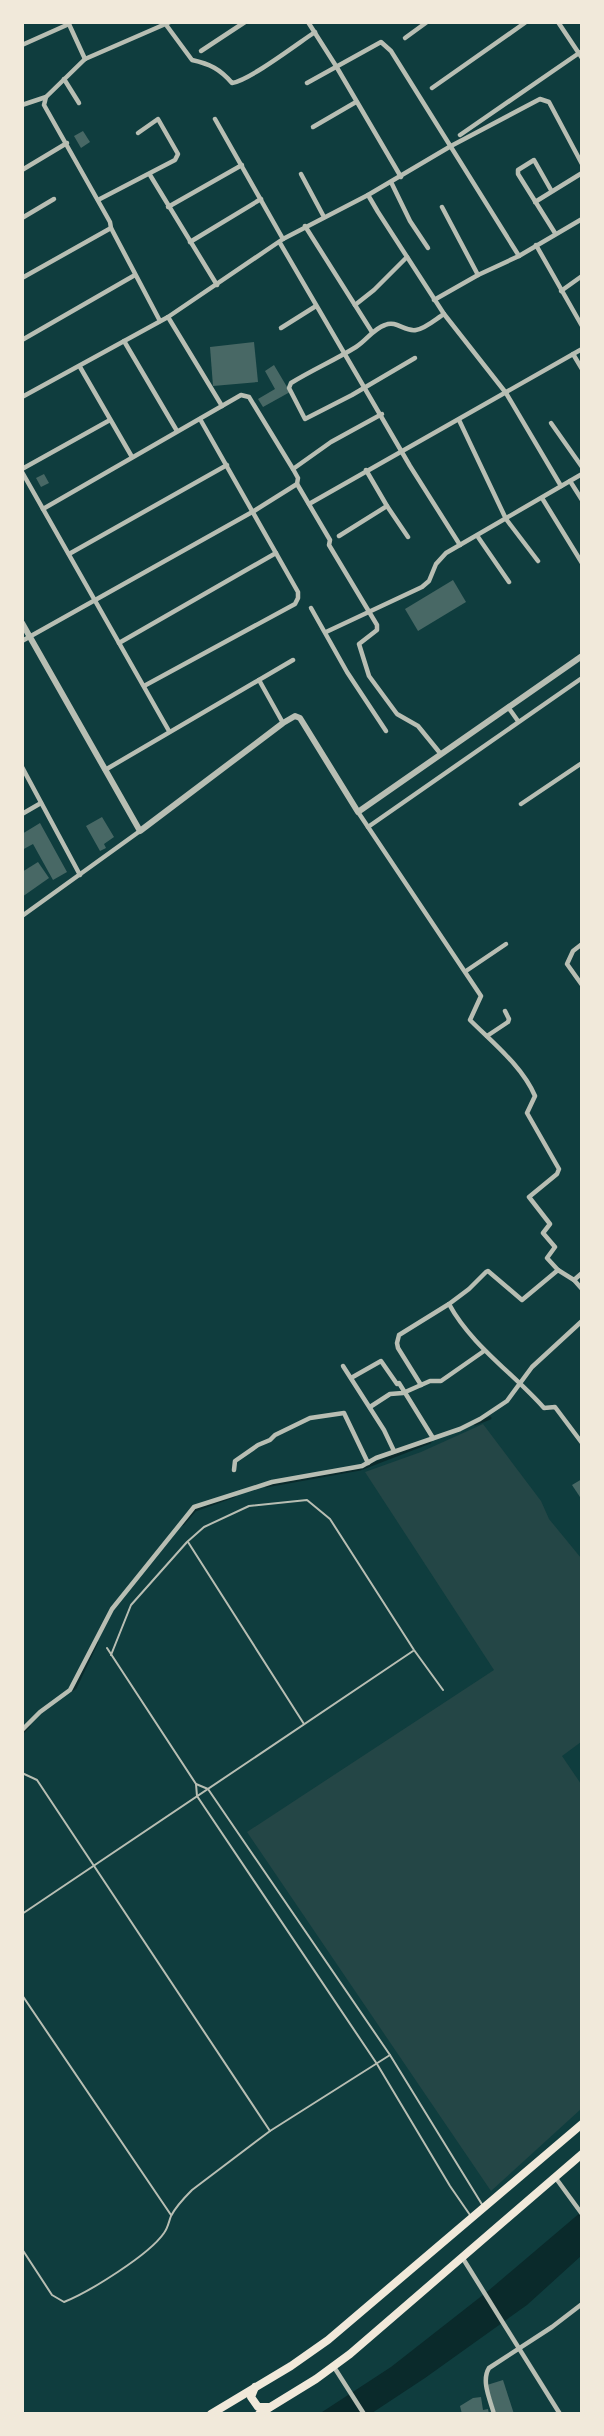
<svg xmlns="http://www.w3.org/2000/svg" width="604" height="2436" font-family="Jost,sans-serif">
<rect width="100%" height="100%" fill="#0f3d3e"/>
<path fill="#244646" d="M483,1424L541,1501L549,1519L581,1558V1742L562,1756L581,1784L582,2042L580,2043L581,2109L491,2191L247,1832L494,1670L365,1472L421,1452Z"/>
<path fill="#0a2a2b" d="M581,2212V2256L527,2305L425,2378L372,2413L319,2414L391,2367L488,2291Z"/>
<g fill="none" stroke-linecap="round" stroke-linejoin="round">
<g stroke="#0a2a2b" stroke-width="3">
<path d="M475,1424L490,1418"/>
<path d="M266,1486L360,1469L430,1442"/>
<path d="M183,1524L195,1510L234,1496"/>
<path d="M70,1691L75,1688L97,1642"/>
<path d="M22,1733L29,1726"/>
</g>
</g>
<g fill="#486865">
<path d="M83,131L90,142L81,148L74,136Z"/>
<path d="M254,342L258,382L213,386L210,347Z"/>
<path d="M274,365L290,392L263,407L258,399L275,389L265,371Z"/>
<path d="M44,474L49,483L41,487L36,478Z"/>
<path d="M453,580L466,602L418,631L405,609Z"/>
<path d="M102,817L114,837L104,844L106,848L100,851L86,826Z"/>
<path d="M40,823L67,872L53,880L33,844L22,850V834Z"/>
<path d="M38,862L49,878L22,897V872Z"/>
<path d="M582,1479V1500L572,1485Z"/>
<path d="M503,2380L514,2414H496L487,2385Z"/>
<path d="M481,2397L483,2410L488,2409L489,2414H462L460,2406L473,2398Z"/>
</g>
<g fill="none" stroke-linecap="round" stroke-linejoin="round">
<g stroke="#b8beb3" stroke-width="2">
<path d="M188,1542L304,1724"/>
<path d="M107,1648L196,1784L197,1796L377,2064L450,2186L470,2215"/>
<path d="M111,1655L131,1605L187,1542L204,1527L249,1506L307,1500L330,1519L414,1650L443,1690"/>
<path d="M22,1773L37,1780L270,2131"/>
<path d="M196,1784L208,1789L390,2055L483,2206"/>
<path d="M22,1914L413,1651"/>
<path d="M22,1995L171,2215"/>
<path d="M22,2249L52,2295L64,2302C89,2292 149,2255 164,2233C168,2228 169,2221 171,2216C176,2206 184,2198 192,2190L270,2131L390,2055"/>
</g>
<g stroke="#b8beb3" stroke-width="4.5">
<path d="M68,22L85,59"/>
<path d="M164,22L192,60C210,64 220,69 232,83C250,80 297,44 315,32"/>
<path d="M308,22L336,66L401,177"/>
<path d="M558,22L582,58"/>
<path d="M405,38L427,22"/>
<path d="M22,45L69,24"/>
<path d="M201,51L245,22"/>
<path d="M85,59L46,97L44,105L110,222L111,228L160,321"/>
<path d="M85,59L170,22"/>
<path d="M64,79L79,103"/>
<path d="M307,83L381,42L391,51L519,256"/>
<path d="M432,88L526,22"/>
<path d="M22,105L46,97"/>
<path d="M215,119L283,239"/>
<path d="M313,127L356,102"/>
<path d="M460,135L582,51"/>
<path d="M22,170L67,143"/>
<path d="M301,174L324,217"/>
<path d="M150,175L217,285"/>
<path d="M391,182L410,221L428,248"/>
<path d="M551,190L534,160L518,170V174L555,233"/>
<path d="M368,195L378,212L444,314L506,393L561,486"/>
<path d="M98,200L175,160L178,154L158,119L138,133"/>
<path d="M535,202L582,173"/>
<path d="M168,207L242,165"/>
<path d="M442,207L478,275"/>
<path d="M22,218L54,199"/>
<path d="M305,226L372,332"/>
<path d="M190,242L261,199"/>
<path d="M280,243L410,466L460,545"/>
<path d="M536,245L582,326"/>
<path d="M22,278L111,228"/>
<path d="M561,291L582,276"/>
<path d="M434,300L478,275L519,256L582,219"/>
<path d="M355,305L374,290L407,257"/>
<path d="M168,317L222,406"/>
<path d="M281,328L316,306"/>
<path d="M22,340L135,275"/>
<path d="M124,341L177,431"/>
<path d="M573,354L582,369"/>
<path d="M415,358L352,395L305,419L289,388L291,383C312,370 335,360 356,347C367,340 373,329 385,325C397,320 404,332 416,330C425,329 436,319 444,314"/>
<path d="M80,367L132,457"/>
<path d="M22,397L168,317L283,239L368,195L451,146L540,99L549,102L582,164"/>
<path d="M459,420L506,519L538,561"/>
<path d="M551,423L582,467"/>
<path d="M22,469L110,420"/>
<path d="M293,469L331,442L382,414"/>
<path d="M22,472L169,731"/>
<path d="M570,481L582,500"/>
<path d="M542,498L582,563"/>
<path d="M309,504L582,349"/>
<path d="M387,506L408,537"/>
<path d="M43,509L241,395L249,397L293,469L298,478L297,484L330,540L329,545L377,625V630L359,644L369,676L397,714L418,726L440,753"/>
<path d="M339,536L387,506L366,470"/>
<path d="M478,537L509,582"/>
<path d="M69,554L227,465"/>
<path d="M311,608L347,672L386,731"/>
<path d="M326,632L422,587L429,581L436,564L446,553L582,474"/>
<path d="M22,641L254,511L297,484"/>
<path d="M119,643L276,553"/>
<path d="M259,680L283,723"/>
<path d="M144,686L295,604L298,598V592L200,419"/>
<path d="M508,707L518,721"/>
<path d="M22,767L80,875"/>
<path d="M105,770L293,660"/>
<path d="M521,804L582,763"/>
<path d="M358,812L481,996L470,1020C493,1043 522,1066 535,1096L527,1113L559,1169L557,1174L529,1197L550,1224L543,1233L555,1247L547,1258L558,1270"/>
<path d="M22,814L41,803"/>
<path d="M368,827L582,678"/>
<path d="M22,916L140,831"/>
<path d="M582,944L573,951L567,964L582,985"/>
<path d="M466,971L506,944"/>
<path d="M487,1036L508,1022L509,1019L505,1011"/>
<path d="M574,1280L582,1289"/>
<path d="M449,1304C471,1345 513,1373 544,1408L555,1407L582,1443"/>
<path d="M343,1366L384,1430L394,1451"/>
<path d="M351,1378L381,1361L397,1384L399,1383L433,1438"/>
<path d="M421,1385L398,1348L397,1343L399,1335L449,1304L469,1289L486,1272L488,1271L522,1300L558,1270L574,1280L582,1273"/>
<path d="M370,1407L390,1394L403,1393L430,1381H441L484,1351"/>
<path d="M234,1470L235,1461L258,1445L270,1440L275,1435L310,1418L344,1413L368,1463"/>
<path d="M22,1730L40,1712L70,1690L112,1609L194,1507L272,1482L362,1466L376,1458L460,1429L480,1419L507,1401L532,1367L582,1321"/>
<path d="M555,2177L582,2214"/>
<path d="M462,2257L560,2414"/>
<path d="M334,2367L364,2414"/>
<path d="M494,2414C490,2399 481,2381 489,2368L552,2327L582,2304"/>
</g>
<path stroke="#b8beb3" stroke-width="6" d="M22,623L140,831L283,723L295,716L300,718L358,812L582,656"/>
<g stroke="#f1e9da" stroke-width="8">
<path d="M255,2387L251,2397L258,2407H268"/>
<path d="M211,2414L291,2366L328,2340L582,2124"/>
<path d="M259,2414L316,2379L350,2354L582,2154"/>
</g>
</g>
<rect width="604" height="2436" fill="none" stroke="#f1e9da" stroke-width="48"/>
</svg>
